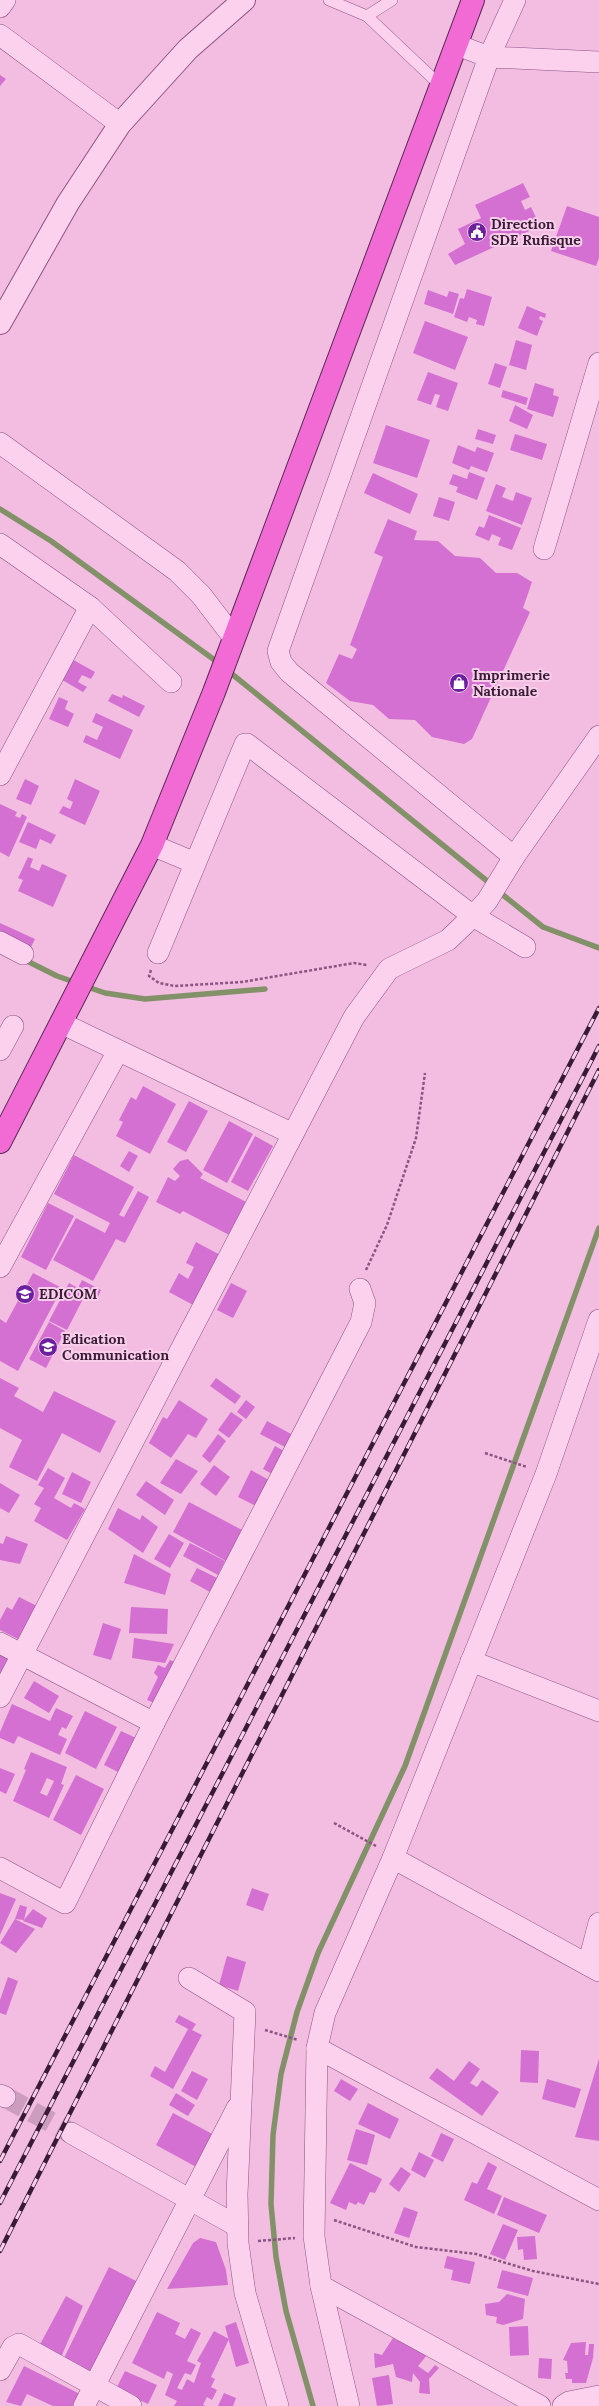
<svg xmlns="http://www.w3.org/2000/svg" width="599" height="2406" font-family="Lora,serif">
<rect width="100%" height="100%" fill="#f2bde1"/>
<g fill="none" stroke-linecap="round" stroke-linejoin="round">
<g stroke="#829168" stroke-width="5.5">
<path d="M0,509L51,541L220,664"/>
<path d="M227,670L492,885"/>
<path d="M498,891L543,927L599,948"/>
<path d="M23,959L57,976L77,983"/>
<path d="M85,986L105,993L145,999L265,989"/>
<path d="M313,2406L286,2311L276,2257L271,2204L273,2135L281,2074L297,2012L318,1953L405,1766L599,1228"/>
</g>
</g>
<g fill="#d370d1" fill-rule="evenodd">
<path d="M0,75L6,79L0,86Z"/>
<path d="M523,183L530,197L521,201L525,210L531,207L540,226L455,265L448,254L465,244L458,229L481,218L475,205Z"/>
<path d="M567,206L599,217V258L596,266L551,251Z"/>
<path d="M467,289L492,297L484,326L476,324L477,320L469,317L467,322L454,317L460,298L464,299Z"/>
<path d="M428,290L447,297L449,291L459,294L453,314L424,304Z"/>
<path d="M527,306L546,314L545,318L540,316L539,319L543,321L537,336L518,328Z"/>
<path d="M425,321L468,337L455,370L413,353Z"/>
<path d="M516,340L532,345L526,370L509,365Z"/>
<path d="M495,363L507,367L500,388L488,384Z"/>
<path d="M428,372L458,383L448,411L436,407L440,395L435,394L431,405L417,400Z"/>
<path d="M535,383L554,389L553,395L559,397L553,417L527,409Z"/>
<path d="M503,390L528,398L526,405L501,397Z"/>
<path d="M515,405L533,415L527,429L509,421Z"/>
<path d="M386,425L430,440L417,478L373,463Z"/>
<path d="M478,429L496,435L493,444L475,439Z"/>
<path d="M515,434L547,444L542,460L510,450Z"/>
<path d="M458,445L475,452L477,447L494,453L487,472L471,466L469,470L452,463Z"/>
<path d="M469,472L485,478L477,500L456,492L458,487L449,484L453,474L467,479Z"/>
<path d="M373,473L418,494L410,514L364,493Z"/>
<path d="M496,484L506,488L502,497L513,501L516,492L532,498L522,525L486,511Z"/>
<path d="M439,497L455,502L449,521L433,516Z"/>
<path d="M489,515L521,528L512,550L498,545L501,538L492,534L489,541L475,535L479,526L484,528Z"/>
<path d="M388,519L417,531L414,540L438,541L455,556L480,558L496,573H517L532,582L523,608L530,612L472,739L464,744L432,737L415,720L389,719L373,705L350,701L326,683L339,654L352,659L357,649L350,645L383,557L374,553Z"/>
<path d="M68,657L95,672L91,679L82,675L78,682L87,687L83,692L57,677Z"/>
<path d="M112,694L122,698L123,695L145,706L139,717L108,701Z"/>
<path d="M59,697L68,701L65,709L74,714L68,727L49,719Z"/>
<path d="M96,713L133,730L120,759L83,742L86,735L97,740L103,727L92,722Z"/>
<path d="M25,779L39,786L31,805L16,799Z"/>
<path d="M75,779L100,791L85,825L59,813L63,806L70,809L73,802L67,799Z"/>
<path d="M0,804L17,812L15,816L20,818L22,814L27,817L9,857L0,852Z"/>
<path d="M28,822L56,835L51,844L40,839L36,849L19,842Z"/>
<path d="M28,857L33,859L30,867L39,871L42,864L67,875L53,907L18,891L23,880L18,878Z"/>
<path d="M0,923L35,939L30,949L0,936Z"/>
<path d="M143,1086L176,1104L150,1154L116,1136L123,1122L119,1120L131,1097L136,1100Z"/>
<path d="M189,1101L208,1111L186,1152L167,1142Z"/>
<path d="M229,1121L253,1134L227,1183L203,1170Z"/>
<path d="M255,1136L273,1146L248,1191L231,1182Z"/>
<path d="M129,1151L138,1156L129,1172L120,1166Z"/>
<path d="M74,1155L134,1187L119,1215L124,1217L138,1191L149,1197L125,1243L116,1239L93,1281L53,1260L76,1218L105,1233L110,1223L54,1194Z"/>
<path d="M188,1159L203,1174L200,1178L252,1205L235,1238L183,1211L180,1214L156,1202L168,1177L175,1181L180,1176L173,1169L180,1161Z"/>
<path d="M48,1203L74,1216L46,1270L21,1257Z"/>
<path d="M196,1242L222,1256L195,1306L169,1292L179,1273L188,1279L194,1267L186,1263Z"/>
<path d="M33,1273L62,1288L18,1371L0,1361V1319L6,1323Z"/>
<path d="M82,1280L101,1290L97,1299L86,1293L67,1330L49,1321L69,1283L78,1288Z"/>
<path d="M231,1283L247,1291L233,1318L217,1310Z"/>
<path d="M49,1322L65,1331L46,1368L29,1359Z"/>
<path d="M0,1378L19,1388L14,1396L43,1412L54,1391L116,1421L100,1453L62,1433L37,1481L9,1467L22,1440L0,1428Z"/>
<path d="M216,1378L241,1396L235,1404L210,1386Z"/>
<path d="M179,1400L208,1419L196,1438L188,1434L171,1458L149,1443L163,1417L167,1419Z"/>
<path d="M246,1400L255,1407L246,1419L237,1412Z"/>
<path d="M231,1412L243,1420L229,1438L218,1430Z"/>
<path d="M267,1421L293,1435L287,1448L260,1434Z"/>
<path d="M218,1434L226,1441L210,1463L202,1456Z"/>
<path d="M275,1446L284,1451L272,1474L263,1469Z"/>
<path d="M176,1459L198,1471L181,1494L160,1483Z"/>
<path d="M214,1465L230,1477L216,1496L200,1484Z"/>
<path d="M48,1468L65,1478L54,1498L71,1508L74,1503L85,1509L67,1540L34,1521L41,1508L34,1504L44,1488L38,1485Z"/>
<path d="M251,1470L269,1480L256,1506L238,1497Z"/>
<path d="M72,1472L91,1482L81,1503L62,1494Z"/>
<path d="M146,1481L174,1500L165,1515L136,1495Z"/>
<path d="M0,1483L20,1495L9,1513L0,1508Z"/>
<path d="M189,1502L242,1530L226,1561L173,1532Z"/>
<path d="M118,1508L140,1520L142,1515L158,1527L143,1553L108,1529Z"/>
<path d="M169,1534L184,1543L170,1568L154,1559Z"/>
<path d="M6,1536L28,1544L20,1564L0,1560V1543L3,1544Z"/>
<path d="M190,1543L225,1561L218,1575L183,1556Z"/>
<path d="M134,1554L171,1574L165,1595L124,1583Z"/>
<path d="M197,1568L217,1578L210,1592L190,1581Z"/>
<path d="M19,1597L37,1606L20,1640L0,1630V1620L7,1607L12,1610Z"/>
<path d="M131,1607L168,1609L167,1634L129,1633Z"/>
<path d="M103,1623L121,1629L111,1660L93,1655Z"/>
<path d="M134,1638L174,1644L165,1663L132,1658Z"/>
<path d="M0,1655L11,1660L0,1682Z"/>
<path d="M170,1660L179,1664L157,1704L147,1700L158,1677L154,1673L158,1665L165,1668Z"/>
<path d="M34,1681L59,1696L49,1713L24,1698Z"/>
<path d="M12,1704L50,1721L56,1708L73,1716L66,1729L62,1727L58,1735L67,1739L60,1755L18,1736L14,1744L0,1738V1732Z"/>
<path d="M85,1711L117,1727L96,1769L65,1753Z"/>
<path d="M121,1731L136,1738L118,1772L104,1765Z"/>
<path d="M31,1752L67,1767L61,1784L64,1785L49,1818L13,1801L26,1770L24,1769ZM47,1778L54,1781L47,1796L40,1793Z"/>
<path d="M0,1768L15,1774L6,1794L0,1791Z"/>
<path d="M76,1775L104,1789L81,1835L53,1820Z"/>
<path d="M252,1888L269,1894L263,1911L246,1905Z"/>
<path d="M0,1893L16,1899L0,1935Z"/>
<path d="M20,1905L27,1907L24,1920L15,1919Z"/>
<path d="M33,1909L47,1918L42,1928L23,1921Z"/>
<path d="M15,1919L35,1929L16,1953L0,1943Z"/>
<path d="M227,1956L246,1962L238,1991L219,1985Z"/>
<path d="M8,1977L18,1981L6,2015L0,2013V2000Z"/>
<path d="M179,2015L196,2024L192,2030L202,2035L173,2089L150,2076L155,2066L165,2072L188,2029L175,2022Z"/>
<path d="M521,2050L539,2051L538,2083L520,2082Z"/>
<path d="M599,2059V2141L575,2137Z"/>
<path d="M469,2061L480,2069L470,2083L477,2087L482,2080L499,2092L482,2116L429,2078L437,2068L454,2081Z"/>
<path d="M192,2071L208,2079L197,2100L181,2091Z"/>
<path d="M341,2079L358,2089L350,2101L334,2091Z"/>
<path d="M547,2079L581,2089L575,2108L542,2099Z"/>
<path d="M176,2093L195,2105L188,2116L169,2105Z"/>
<path d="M368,2103L399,2119L390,2139L358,2124Z"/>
<path d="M173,2113L216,2136L200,2169L156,2145Z"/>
<path d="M356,2129L375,2135L367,2165L347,2160Z"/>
<path d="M441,2133L454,2139L443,2162L431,2156Z"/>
<path d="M419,2152L434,2160L425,2178L411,2170Z"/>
<path d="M488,2162L497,2167L487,2189L502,2196L494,2214L464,2200L472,2182L477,2184Z"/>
<path d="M350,2163L382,2179L375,2193L370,2192L364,2205L358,2202L356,2205L349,2202L346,2210L330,2203Z"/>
<path d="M401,2167L411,2174L399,2192L389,2184Z"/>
<path d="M504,2197L547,2215L539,2233L497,2215Z"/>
<path d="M404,2207L418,2212L409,2238L394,2233Z"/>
<path d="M503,2224L518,2230L505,2260L490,2254Z"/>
<path d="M535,2236L537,2259L524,2260L523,2249L518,2250L517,2237Z"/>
<path d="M200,2238L216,2242L226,2270L228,2285L167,2289L193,2243Z"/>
<path d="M447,2256L475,2262L470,2284L451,2280L453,2270L444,2268Z"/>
<path d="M109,2267L138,2282L93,2374L63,2360Z"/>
<path d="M502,2270L533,2278L528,2296L497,2288Z"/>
<path d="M507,2294L525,2299L523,2319L503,2325L496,2323L497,2317L486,2315L485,2304L499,2302Z"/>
<path d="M66,2296L83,2306L59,2362L37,2350Z"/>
<path d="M157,2312L180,2323L175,2334L185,2339L191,2328L201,2333L187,2361L196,2365L191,2375L185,2373L177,2388L182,2390L187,2379L194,2383L201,2363L197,2361L214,2331L229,2339L211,2377L215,2379L211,2387L217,2390L212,2400L207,2397L203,2405L206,2406H174L177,2401L165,2395L173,2374L167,2371L164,2379L132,2363Z"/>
<path d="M236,2322L249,2363L236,2367L225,2326Z"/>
<path d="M528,2326L529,2355L510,2356L509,2327Z"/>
<path d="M393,2338L427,2355L418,2366L428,2373L435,2365L439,2368L429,2379L430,2394L419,2393L420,2382L413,2373L412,2382L396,2377L393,2364L375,2368L374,2353L382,2355Z"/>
<path d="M586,2342L585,2355H588L589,2344H594L593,2358L586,2383H572V2379H566L565,2373H568L567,2361L563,2360L571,2343Z"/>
<path d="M539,2358L552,2359L551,2379L538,2378Z"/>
<path d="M24,2366L82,2395L77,2406H53L27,2394L21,2406L6,2402Z"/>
<path d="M125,2371L157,2385L148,2404L116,2389Z"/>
<path d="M389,2375L393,2404L377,2406L372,2378Z"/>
<path d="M224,2393L236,2398L233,2406H218Z"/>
</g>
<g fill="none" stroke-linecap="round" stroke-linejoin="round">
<path stroke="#cd9dbf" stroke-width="21" stroke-dasharray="21 10" stroke-linecap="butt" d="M5,2097L71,2133"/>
<defs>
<g id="service">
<path d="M329,0L367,16L441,86"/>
<path d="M367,16L392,0"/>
</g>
<g id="minor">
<path d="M515,0L489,57L278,651L281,662L289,672L514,857L599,736"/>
<path d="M0,7L5,0"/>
<path d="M0,35L120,124"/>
<path d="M457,45L489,57L599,62"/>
<path d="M0,443L177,571L201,595L234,638"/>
<path d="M0,544L90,607L171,682"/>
<path d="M544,549L599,363"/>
<path d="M0,775L90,607"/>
<path d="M152,845L195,863"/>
<path d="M0,942L23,954"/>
<path d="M158,953L245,744H247L473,916L525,947"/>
<path d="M61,1023L293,1134"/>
<path d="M0,1050L13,1026"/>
<path d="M0,1267L118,1051"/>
<path d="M0,1643L154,1723"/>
<path d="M471,1661L599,1711"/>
<path d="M0,1697L354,1017L389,969L448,940L473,916L487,901L514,857"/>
<path d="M393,1858L599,1971"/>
<path d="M0,1868L65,1903L154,1723L361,1322L365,1303L360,1289"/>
<path d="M588,1965L599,1923"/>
<path d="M189,1978L245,2012L237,2194L238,2243L245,2293L278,2406"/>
<path d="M317,2048L599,2200"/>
<path d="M0,2095L5,2097"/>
<path d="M71,2133L237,2226"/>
<path d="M321,2286L540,2406"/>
<path d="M0,2370L13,2347L19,2344L131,2406"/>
<path d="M84,2406L237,2108"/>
<path d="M349,2406L321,2286L314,2236L317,2048L325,2013L393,1858L546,1474L599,1320"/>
<path d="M563,2406L569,2402L599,2396"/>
</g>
<path id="tertiary" d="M0,323L68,203L120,124L188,49L244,0"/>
<path id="trunk" d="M0,1142L152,845L214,692L473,0"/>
</defs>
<use href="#service" stroke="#8b5583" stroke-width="12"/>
<use href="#minor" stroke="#8b5583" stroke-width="22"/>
<use href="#tertiary" stroke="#8b5583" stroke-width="24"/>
<use href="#trunk" stroke="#582a55" stroke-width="24"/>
<g stroke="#8b5583" stroke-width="2.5" stroke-dasharray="3 2" stroke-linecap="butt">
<path d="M151,970L149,976L159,983L175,986L242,982L354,963L367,965"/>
<path d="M366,1270L387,1225L416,1138L425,1073"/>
<path d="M485,1453L527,1467"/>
<path d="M334,1823L376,1846"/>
<path d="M265,2030L298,2040"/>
<path d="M334,2220L416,2247L476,2254L533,2271L599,2284"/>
<path d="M258,2241L295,2238"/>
</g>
<use href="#service" stroke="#fcd1ee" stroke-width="11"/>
<use href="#minor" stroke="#fcd1ee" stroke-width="21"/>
<use href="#tertiary" stroke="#fcd1ee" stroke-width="22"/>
<use href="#trunk" stroke="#f26bd4" stroke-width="22"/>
<defs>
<g id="rail">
<path d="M0,2161L599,1008"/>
<path d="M0,2203L599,1046"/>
<path d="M0,2251L599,1070"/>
</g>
</defs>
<use href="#rail" stroke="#391b36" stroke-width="4.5"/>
<use href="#rail" stroke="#f8ceeb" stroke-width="3" stroke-dasharray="9" stroke-linecap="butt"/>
</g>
<defs>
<symbol id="civic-disc" viewBox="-11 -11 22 22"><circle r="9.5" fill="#6c209f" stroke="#f8ceeb"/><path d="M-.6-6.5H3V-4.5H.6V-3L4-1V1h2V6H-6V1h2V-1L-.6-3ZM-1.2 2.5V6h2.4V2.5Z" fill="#fff"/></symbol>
<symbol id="shop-disc" viewBox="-11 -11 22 22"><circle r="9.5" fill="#6c209f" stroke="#f8ceeb"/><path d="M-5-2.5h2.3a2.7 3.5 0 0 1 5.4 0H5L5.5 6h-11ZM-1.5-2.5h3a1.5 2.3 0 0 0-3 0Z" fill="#fff"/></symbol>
<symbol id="university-disc" viewBox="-11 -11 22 22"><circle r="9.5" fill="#6c209f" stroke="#f8ceeb"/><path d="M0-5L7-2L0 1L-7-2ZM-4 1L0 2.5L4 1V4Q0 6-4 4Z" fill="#fff"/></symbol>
</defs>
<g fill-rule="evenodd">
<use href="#civic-disc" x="466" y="221" width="22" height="22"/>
<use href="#shop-disc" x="448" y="672" width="22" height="22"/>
<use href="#university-disc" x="14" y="1283" width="22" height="22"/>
<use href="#university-disc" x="37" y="1336" width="22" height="22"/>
</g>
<g text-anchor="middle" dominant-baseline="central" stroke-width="4" stroke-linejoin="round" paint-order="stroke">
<g font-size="14" font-weight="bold" fill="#391b36" stroke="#f8ceeb" text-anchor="start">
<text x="491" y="224">Direction<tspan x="491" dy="16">SDE Rufisque</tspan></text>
<text x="473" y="675">Imprimerie<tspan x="473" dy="16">Nationale</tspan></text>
<text x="39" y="1294">EDICOM</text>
<text x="62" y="1339">Edication<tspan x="62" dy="16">Communication</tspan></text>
</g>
</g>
</svg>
